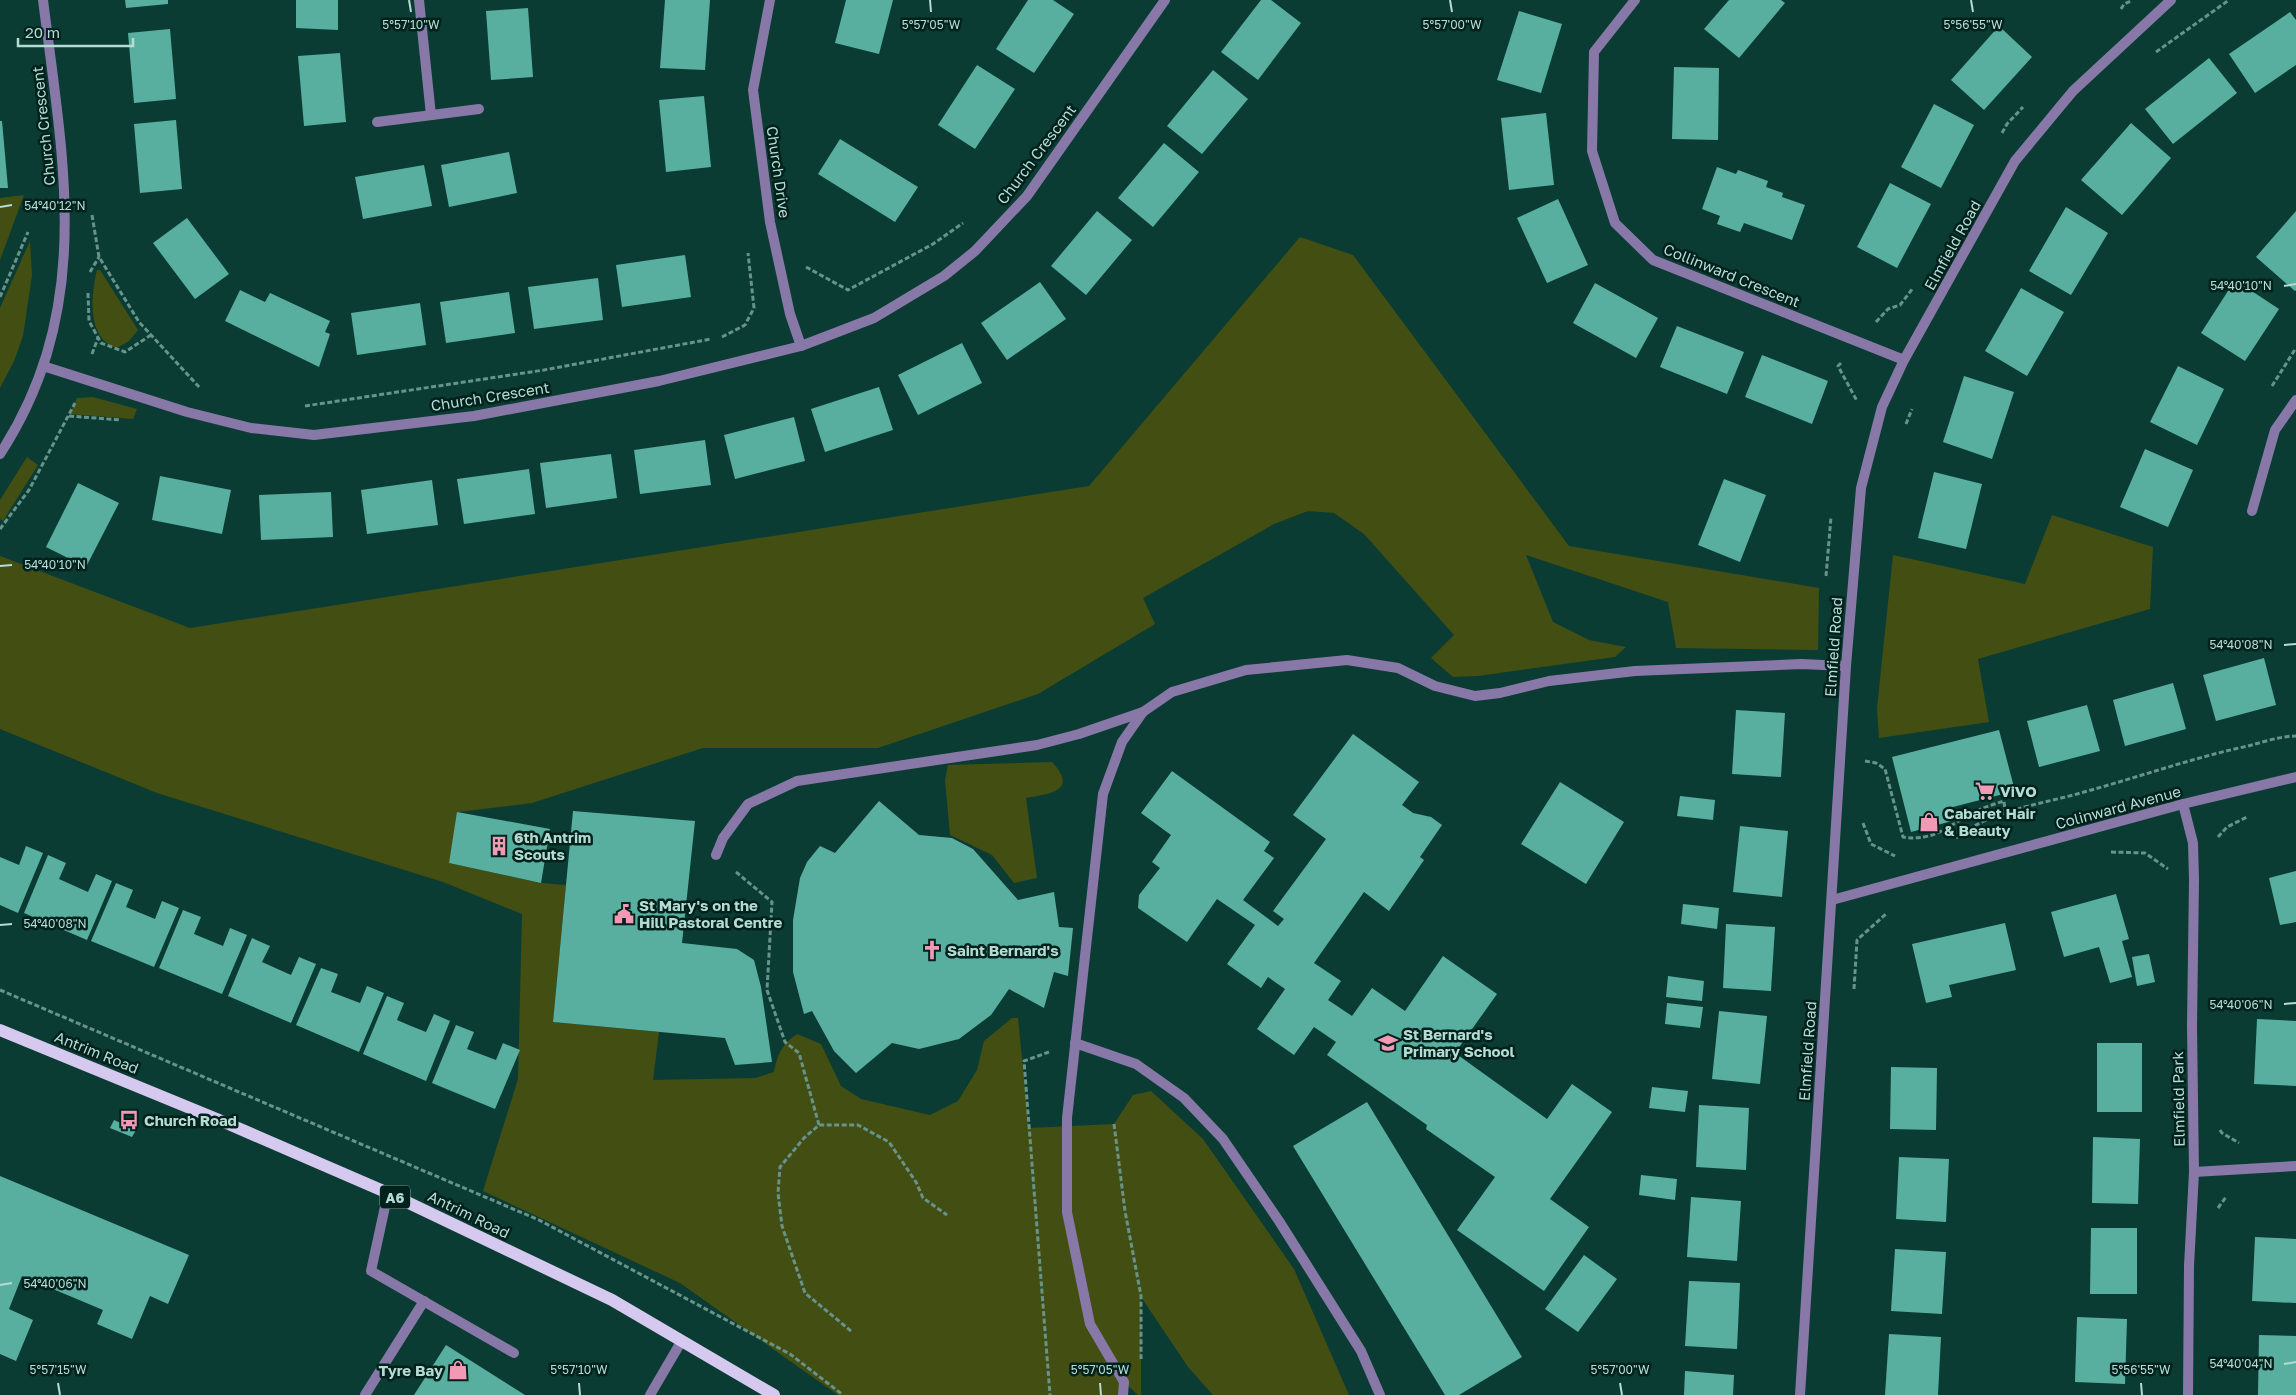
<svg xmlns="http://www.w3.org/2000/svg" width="2296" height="1395" font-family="'Golos Text',sans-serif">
<rect width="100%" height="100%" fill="#0a3c34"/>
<g fill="#434e13">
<path d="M24,195L0,260V198Z"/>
<path d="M1300,237L1353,255L1569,546L1819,588L1818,650L1676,648L1668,602L1526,555L1553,622L1589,640L1626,647L1615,657L1478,676L1453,677L1431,658L1454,635L1364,534L1334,513L1308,511L1274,524L1143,598L1155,624L1038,694L878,748H703L532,803L458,812L449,863L541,883L566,885L553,1022L659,1032L653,1080L755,1078L774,1072C777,1055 782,1044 797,1034L821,1044L841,1086L861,1099L930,1115L958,1101L977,1070L984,1041L1012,1018H1018L1029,1128L1114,1124L1133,1095L1151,1091L1203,1139L1294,1269L1349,1395H1213L1188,1367L1141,1297V1395H1138L1124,1382L1123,1395H838L680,1283L483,1191L518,1079L522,914L443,882L157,793L0,729V556L190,628L1089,486Z"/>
<path d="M30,241L32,275L23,336L14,361L0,388V308Z"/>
<path d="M97,270H100L138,330L129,341L117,348C86,339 91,294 97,270Z"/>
<path d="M93,397L137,409L133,419L70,414L77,398Z"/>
<path d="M27,457L38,465L3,521L0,519V500Z"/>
<path d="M2052,515L2153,547L2150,609L1978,659L1989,722L1879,738L1877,708L1893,555L2025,584Z"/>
<path d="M1052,762C1080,792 1047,794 1026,798L1037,878L1014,883L992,855L950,835L945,780L948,765Z"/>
</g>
<g fill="#59af9f">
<path d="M125,0H168V4L126,8Z"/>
<path d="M296,0H338V30L296,28Z"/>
<path d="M665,0H710L705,70L660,68Z"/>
<path d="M846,0H893L879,54L835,43Z"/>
<path d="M1028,0H1053L1074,14L1034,73L996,49Z"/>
<path d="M1261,0H1271L1301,23L1258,80L1221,52Z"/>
<path d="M1729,0H1781L1785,3L1739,58L1704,29Z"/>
<path d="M528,8L533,77L491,80L486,11Z"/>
<path d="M1519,11L1562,24L1541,93L1497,80Z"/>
<path d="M2290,12L2296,20V65L2255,93L2229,54Z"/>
<path d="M1999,26L2032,57L1984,110L1951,80Z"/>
<path d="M170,29L176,99L134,103L128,33Z"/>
<path d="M340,53L346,122L304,126L298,56Z"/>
<path d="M2209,58L2237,93L2173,144L2145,109Z"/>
<path d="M977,65L1015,89L975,149L938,125Z"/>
<path d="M1674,67L1719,68L1718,140L1672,139Z"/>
<path d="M1213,70L1248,99L1202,154L1167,126Z"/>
<path d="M704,96L711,167L666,172L659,100Z"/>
<path d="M1934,104L1974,125L1941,188L1901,167Z"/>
<path d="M1546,113L1554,185L1509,190L1501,118Z"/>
<path d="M176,120L182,189L140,193L134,124Z"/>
<path d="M0,121H2L8,188H0Z"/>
<path d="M2131,123L2171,158L2122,215L2081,180Z"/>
<path d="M840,139L918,187L895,222L818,174Z"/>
<path d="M1164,143L1199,172L1153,227L1118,198Z"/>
<path d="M509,152L517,193L449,207L441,165Z"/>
<path d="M424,165L432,206L363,219L355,177Z"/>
<path d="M1717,167L1736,174L1738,170L1768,181L1766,187L1783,193L1782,197L1805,205L1792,240L1744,223L1740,232L1717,224L1720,216L1702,209Z"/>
<path d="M1890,183L1931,204L1897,268L1857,247Z"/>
<path d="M1558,199L1588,265L1547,283L1517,218Z"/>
<path d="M2066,207L2108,233L2071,295L2029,271Z"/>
<path d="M1097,211L1132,240L1086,295L1051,266Z"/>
<path d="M2296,211V290L2295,291L2256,257Z"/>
<path d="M187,218L229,274L195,299L153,243Z"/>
<path d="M685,255L691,297L622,307L616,265Z"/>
<path d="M598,278L603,320L534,329L528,287Z"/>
<path d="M2235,280L2279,309L2245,361L2201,333Z"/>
<path d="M1040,282L1066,319L1007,360L981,323Z"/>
<path d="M1595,283L1658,318L1636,358L1573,323Z"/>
<path d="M2021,288L2064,312L2027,376L1985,351Z"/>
<path d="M240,290L265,302L270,293L330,321L325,332L330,334L319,367L225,321Z"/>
<path d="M509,292L515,333L446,343L440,302Z"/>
<path d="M420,303L426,345L357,355L351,313Z"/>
<path d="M1677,326L1744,352L1727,394L1660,367Z"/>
<path d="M962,343L982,383L918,415L898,375Z"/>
<path d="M1762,355L1828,381L1812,424L1745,397Z"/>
<path d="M2178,366L2224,389L2197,445L2150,422Z"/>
<path d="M1964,376L2014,392L1992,459L1943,442Z"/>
<path d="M879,387L893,430L825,452L811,409Z"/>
<path d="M794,417L805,461L735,479L724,435Z"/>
<path d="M705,440L711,485L640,494L634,450Z"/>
<path d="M2145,449L2193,470L2168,527L2120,507Z"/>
<path d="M611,454L617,498L546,508L540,463Z"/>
<path d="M529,469L535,514L464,524L457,479Z"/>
<path d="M1934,472L1982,484L1966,549L1918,538Z"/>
<path d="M160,476L231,490L222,534L152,520Z"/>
<path d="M1724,479L1766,495L1740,562L1698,545Z"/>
<path d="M432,480L438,525L367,534L361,490Z"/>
<path d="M78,483L119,503L86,567L46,547Z"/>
<path d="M331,492L333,537L261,540L259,495Z"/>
<path d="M2264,658L2276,705L2216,721L2203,675Z"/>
<path d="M2173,683L2186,729L2125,746L2113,700Z"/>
<path d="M2087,705L2100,751L2039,767L2027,721Z"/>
<path d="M1736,710L1785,713L1781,777L1732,774Z"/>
<path d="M1999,730L2015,791L1949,808L1952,821L1911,832L1892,757Z"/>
<path d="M1353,734L1419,782L1402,805L1413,813L1431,817L1442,825L1420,857L1424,860L1389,911L1364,892L1314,963L1341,981L1328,1000L1352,1016L1372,988L1405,1011L1443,956L1497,994L1455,1053L1547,1119L1572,1084L1612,1112L1550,1199L1589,1227L1544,1291L1457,1230L1495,1177L1426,1129L1427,1125L1327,1055L1336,1042L1314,1027L1294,1055L1257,1029L1285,989L1268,977L1261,988L1227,964L1255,925L1217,899L1187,942L1138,908L1139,895L1160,868L1152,862L1171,835L1141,813L1172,771L1270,842L1264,851L1274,858L1243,900L1278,926L1284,919L1273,911L1326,839L1293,815Z"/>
<path d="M1560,782L1624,822L1586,884L1521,844Z"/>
<path d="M1680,796L1715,800L1713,820L1677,816Z"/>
<path d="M879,801L919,835L952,838L973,849L1018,900L1054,892L1059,927L1073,928L1068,976L1054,972L1044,1008L1009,989L991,1015L959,1039L919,1049L892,1043L856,1073L834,1051L812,1011L804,1014L793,972V920L800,878L807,862L820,846L835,853Z"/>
<path d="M573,811L695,821L682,943L737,949L754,960L761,987L772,1062L735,1065L725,1038L553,1022Z"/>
<path d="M457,812L550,829L541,883L449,863Z"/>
<path d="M1740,826L1788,831L1782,897L1733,892Z"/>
<path d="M26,846L43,853L18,913L0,905V857L19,865Z"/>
<path d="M48,855L66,863L59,879L88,892L96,874L112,881L87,940L24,913Z"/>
<path d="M2296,871V922L2280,925L2269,878Z"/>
<path d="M116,883L133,890L126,907L155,919L162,901L179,908L154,967L91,941Z"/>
<path d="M2116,894L2129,939L2122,941L2132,977L2110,983L2099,947L2064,957L2051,912Z"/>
<path d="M1683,904L1719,908L1717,929L1681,924Z"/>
<path d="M183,910L201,917L194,934L223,946L230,928L247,935L222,994L159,968Z"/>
<path d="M2005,923L2016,970L1949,985L1952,997L1926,1003L1912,944Z"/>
<path d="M1726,924L1775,927L1771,991L1723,988Z"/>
<path d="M252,938L270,946L262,962L291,975L299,957L316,964L291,1023L228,996Z"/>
<path d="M2149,954L2155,982L2137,986L2132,957Z"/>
<path d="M321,968L338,974L331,992L360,1003L367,986L384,993L359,1052L296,1025Z"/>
<path d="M1668,976L1704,981L1702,1001L1666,997Z"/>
<path d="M387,996L404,1003L397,1020L411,1026L426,1032L434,1014L450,1021L426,1081L363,1054Z"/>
<path d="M1667,1003L1703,1007L1700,1028L1665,1024Z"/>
<path d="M1719,1011L1767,1016L1760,1084L1712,1079Z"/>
<path d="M2257,1019L2296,1021V1086L2254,1084Z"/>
<path d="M456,1025L474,1032L467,1049L496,1060L503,1043L520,1050L495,1109L432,1083Z"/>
<rect x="2097" y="1043" width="45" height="69"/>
<path d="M1891,1067L1937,1068L1936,1130L1890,1129Z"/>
<path d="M1652,1087L1688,1091L1685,1112L1649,1108Z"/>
<path d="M1367,1102L1522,1357L1459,1395H1445L1293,1146Z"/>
<path d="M1699,1105L1749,1108L1746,1170L1696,1167Z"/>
<path d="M114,1120L136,1130L132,1137L110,1128Z"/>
<path d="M2093,1137L2140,1139L2138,1204L2092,1203Z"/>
<path d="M1899,1157L1949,1159L1946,1222L1896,1219Z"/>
<path d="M1641,1175L1677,1179L1675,1200L1639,1195Z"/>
<path d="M0,1176L189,1255L168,1304L150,1296L132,1339L97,1324L103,1310L22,1276L9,1309L33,1320L16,1361L0,1354Z"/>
<path d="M1691,1197L1741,1201L1737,1261L1687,1257Z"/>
<path d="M2091,1228H2137V1294H2090Z"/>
<path d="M2255,1237L2296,1239V1303L2252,1301Z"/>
<path d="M1895,1249L1946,1252L1942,1314L1891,1311Z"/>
<path d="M1584,1255L1617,1279L1578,1332L1545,1309Z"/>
<path d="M1689,1281L1740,1283L1737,1349L1685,1346Z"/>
<path d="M2077,1317L2127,1319L2125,1384L2075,1382Z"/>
<path d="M1889,1334L1941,1337L1938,1395H1885Z"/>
<path d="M2259,1335L2296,1336V1395H2258Z"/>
<path d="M446,1345L525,1395H414Z"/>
<path d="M1685,1371L1734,1375L1733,1395H1684Z"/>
</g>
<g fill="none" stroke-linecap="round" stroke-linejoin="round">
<g stroke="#67938b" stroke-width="3" stroke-dasharray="5 2.5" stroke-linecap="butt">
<path d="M2121,9L2124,4L2131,1"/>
<path d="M2156,52L2229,0"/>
<path d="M2002,133L2007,124L2023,107"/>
<path d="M92,215L99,257L139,322L200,388"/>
<path d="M806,267L848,290L933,244L963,223"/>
<path d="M90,272L99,257"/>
<path d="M88,293L89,321L101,343L125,352L151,335"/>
<path d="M0,297L28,232"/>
<path d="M1876,322L1888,309L1900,305L1913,288"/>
<path d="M722,337L745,325L754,308L748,253"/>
<path d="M92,354L98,338"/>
<path d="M1841,363L1838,366L1857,401"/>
<path d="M2272,386L2296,348"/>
<path d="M305,406L544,370L711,339"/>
<path d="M69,416L121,420"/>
<path d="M1906,424L1912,409"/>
<path d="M0,529L29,490L75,403"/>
<path d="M1826,576L1831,517"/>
<path d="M1865,761L1876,763L1885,769L1903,837C1935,842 1948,825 1975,812C1984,807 1995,804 2004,801L2005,812"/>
<path d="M1863,823L1871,844L1895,856"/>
<path d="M2218,837L2227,827L2247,817"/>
<path d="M1956,838C1993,809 2040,805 2084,792C2139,777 2192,758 2248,746C2263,742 2281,736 2296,736"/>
<path d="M2111,852L2145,853L2168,869"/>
<path d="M736,872L772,902L767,990L785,1042L799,1053L819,1125"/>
<path d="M1854,989L1857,940L1886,914"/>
<path d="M0,990L539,1220L790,1354L843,1395"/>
<path d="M1049,1052L1024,1061L1050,1395"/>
<path d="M1114,1124L1125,1211L1141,1296V1359"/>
<path d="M2220,1130L2222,1133L2239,1143"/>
<path d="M2218,1208L2226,1197"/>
<path d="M851,1331L805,1293L782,1226L778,1193L780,1167L804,1138L819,1125H858L889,1142L916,1182L923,1198L947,1215"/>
</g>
<g stroke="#8878a8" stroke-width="10">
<path d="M716,855L723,838L748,804L797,781L1037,745L1079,734L1143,712"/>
<path d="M1075,1043L1136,1064L1184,1098L1223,1139L1279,1221L1361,1351L1380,1395"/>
<path d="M388,1193L371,1271L514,1353"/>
<path d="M365,1395L424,1301"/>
<path d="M650,1395L681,1342"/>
<path d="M1123,1395L1124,1382L1090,1324L1067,1212V1118L1103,794L1122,742L1143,712L1172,692L1246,670L1347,660L1398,668L1435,686L1475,696L1500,693L1549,681L1635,671L1801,664L1846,666"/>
</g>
<g stroke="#8878a8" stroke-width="10">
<path d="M419,0L431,115"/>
<path d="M770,0L753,90L770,222L790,314L801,346"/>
<path d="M1635,0L1594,52L1592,151L1615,223L1653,260L1904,360"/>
<path d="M377,122L479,109"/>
<path d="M43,366L187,412L251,428L314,435L474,416L659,381L801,346L874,318L944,276L975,251L1027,196L1165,0"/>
<path d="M0,454C95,308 63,161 43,0"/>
<path d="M2252,511L2275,430L2296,400"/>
<path d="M2183,804L2193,843L2194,880L2192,1026L2194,1172L2189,1266L2188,1395"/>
<path d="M1832,900L2183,804L2296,777"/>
<path d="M2194,1172L2296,1166"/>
<path d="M1800,1395L1846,666L1861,488L1882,407L1904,360L2015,161L2073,91L2171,0"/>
</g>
<path stroke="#d5c9f0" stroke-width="12" d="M0,1030L224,1122L388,1193L612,1300L774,1395"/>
</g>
<path fill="none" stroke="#b4dcd3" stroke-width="2" d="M409,0L411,12M930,0L931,12M1450,0L1452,12M1971,0L1973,12M0,207L12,205M2284,286L2296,284M0,566L12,565M2284,645L2296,644M0,925L12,924M2284,1004L2296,1003M0,1285L12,1283M2284,1364L2296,1362M58,1383L60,1395M579,1383L580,1395M1100,1383L1101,1395M1620,1383L1622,1395M2141,1383L2142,1395"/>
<defs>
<symbol id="supermarket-bare" viewBox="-9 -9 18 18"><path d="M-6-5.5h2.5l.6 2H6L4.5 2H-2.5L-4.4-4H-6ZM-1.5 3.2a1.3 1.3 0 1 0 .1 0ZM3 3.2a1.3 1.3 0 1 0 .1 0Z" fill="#f09ab5" stroke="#00211c" stroke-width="2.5" paint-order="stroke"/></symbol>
<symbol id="shop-bare" viewBox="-9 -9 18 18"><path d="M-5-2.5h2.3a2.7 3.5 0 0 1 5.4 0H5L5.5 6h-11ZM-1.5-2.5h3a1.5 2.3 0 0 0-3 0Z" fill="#f09ab5" stroke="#00211c" stroke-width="2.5" paint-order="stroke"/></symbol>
<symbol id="building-bare" viewBox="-9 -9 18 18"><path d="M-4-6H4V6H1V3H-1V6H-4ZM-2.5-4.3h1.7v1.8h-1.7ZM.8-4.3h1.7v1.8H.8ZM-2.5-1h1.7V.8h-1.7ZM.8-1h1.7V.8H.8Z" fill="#f09ab5" stroke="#00211c" stroke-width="2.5" paint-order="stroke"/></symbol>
<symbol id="civic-bare" viewBox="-9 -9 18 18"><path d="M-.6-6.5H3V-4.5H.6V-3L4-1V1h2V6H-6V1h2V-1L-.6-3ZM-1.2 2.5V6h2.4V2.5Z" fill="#f09ab5" stroke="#00211c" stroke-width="2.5" paint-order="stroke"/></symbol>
<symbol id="church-bare" viewBox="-9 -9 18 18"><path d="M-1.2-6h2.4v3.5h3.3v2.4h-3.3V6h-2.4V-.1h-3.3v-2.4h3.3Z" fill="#f09ab5" stroke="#00211c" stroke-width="2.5" paint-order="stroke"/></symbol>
<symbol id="school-bare" viewBox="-9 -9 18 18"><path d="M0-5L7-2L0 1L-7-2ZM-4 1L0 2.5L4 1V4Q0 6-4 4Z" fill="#f09ab5" stroke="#00211c" stroke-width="2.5" paint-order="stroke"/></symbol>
<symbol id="bus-bare" viewBox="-9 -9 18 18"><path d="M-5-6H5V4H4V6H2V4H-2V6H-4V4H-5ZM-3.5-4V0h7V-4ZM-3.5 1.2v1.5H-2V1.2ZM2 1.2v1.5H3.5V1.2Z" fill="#f09ab5" stroke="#00211c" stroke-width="2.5" paint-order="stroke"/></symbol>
</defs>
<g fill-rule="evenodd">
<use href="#supermarket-bare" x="1971" y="777" width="28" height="28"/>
<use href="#shop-bare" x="1915" y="808" width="28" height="28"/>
<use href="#building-bare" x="485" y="832" width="28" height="28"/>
<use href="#civic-bare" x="610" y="900" width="28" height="28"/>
<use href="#church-bare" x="918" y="936" width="28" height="28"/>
<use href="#school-bare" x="1374" y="1029" width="28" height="28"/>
<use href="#bus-bare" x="115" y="1106" width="28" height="28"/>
<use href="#shop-bare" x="444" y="1356" width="28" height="28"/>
</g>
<g text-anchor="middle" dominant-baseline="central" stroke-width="5" stroke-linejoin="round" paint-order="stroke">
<rect fill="#00211c" stroke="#7ea49c" stroke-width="1" x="380" y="1185.5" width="30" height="23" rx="4"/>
<g font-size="14" font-weight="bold" fill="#b4dcd3">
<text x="395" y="1197">A6</text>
</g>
<g font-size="15" fill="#b4dcd3" stroke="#00211c">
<text transform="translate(43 126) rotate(-96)">Church Crescent</text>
<text transform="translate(1036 154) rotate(-53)">Church Crescent</text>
<text transform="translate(779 172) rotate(82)">Church Drive</text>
<text transform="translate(1952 245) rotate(-61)">Elmfield Road</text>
<text transform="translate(1732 275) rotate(22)">Collinward Crescent</text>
<text transform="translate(490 396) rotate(-9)">Church Crescent</text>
<text transform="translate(1833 647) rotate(-86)">Elmfield Road</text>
<text transform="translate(2118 807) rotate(-15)">Colinward Avenue</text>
<text transform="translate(1807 1051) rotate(-86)">Elmfield Road</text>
<text transform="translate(97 1052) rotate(22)">Antrim Road</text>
<text transform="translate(2178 1099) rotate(-91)">Elmfield Park</text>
<text transform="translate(469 1214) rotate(26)">Antrim Road</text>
</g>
<g font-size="15" font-weight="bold" fill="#b4dcd3" stroke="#00211c" text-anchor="start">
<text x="2000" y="791">ViVO</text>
<text x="1944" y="813">Cabaret Hair<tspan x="1944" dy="17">&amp; Beauty</tspan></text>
<text x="514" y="837">6th Antrim<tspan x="514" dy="17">Scouts</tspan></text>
<text x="639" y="905">St Mary's on the<tspan x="639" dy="17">Hill Pastoral Centre</tspan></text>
<text x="947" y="950">Saint Bernard's</text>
<text x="1403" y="1034">St Bernard's<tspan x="1403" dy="17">Primary School</tspan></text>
<text x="144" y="1120">Church Road</text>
<text x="443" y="1370" text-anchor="end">Tyre Bay</text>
</g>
</g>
<g font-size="12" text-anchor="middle" fill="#b4dcd3" stroke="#00211c" stroke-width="5" stroke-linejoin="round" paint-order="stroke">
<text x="411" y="29">5°57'10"W</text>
<text x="931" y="29">5°57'05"W</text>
<text x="1452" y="29">5°57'00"W</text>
<text x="1973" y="29">5°56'55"W</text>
<text x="55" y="210">54°40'12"N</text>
<text x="2241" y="290">54°40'10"N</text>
<text x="55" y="569">54°40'10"N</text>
<text x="2241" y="649">54°40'08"N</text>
<text x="55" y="928">54°40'08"N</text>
<text x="2241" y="1009">54°40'06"N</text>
<text x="55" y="1288">54°40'06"N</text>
<text x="2241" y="1368">54°40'04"N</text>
<text x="58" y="1374">5°57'15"W</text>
<text x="579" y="1374">5°57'10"W</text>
<text x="1100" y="1374">5°57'05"W</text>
<text x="1620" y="1374">5°57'00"W</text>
<text x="2141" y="1374">5°56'55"W</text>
</g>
<path d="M18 38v8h115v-8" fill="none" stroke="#b4dcd3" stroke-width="2.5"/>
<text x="25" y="38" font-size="15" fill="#b4dcd3" stroke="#00211c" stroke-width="4" paint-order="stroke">20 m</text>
</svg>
